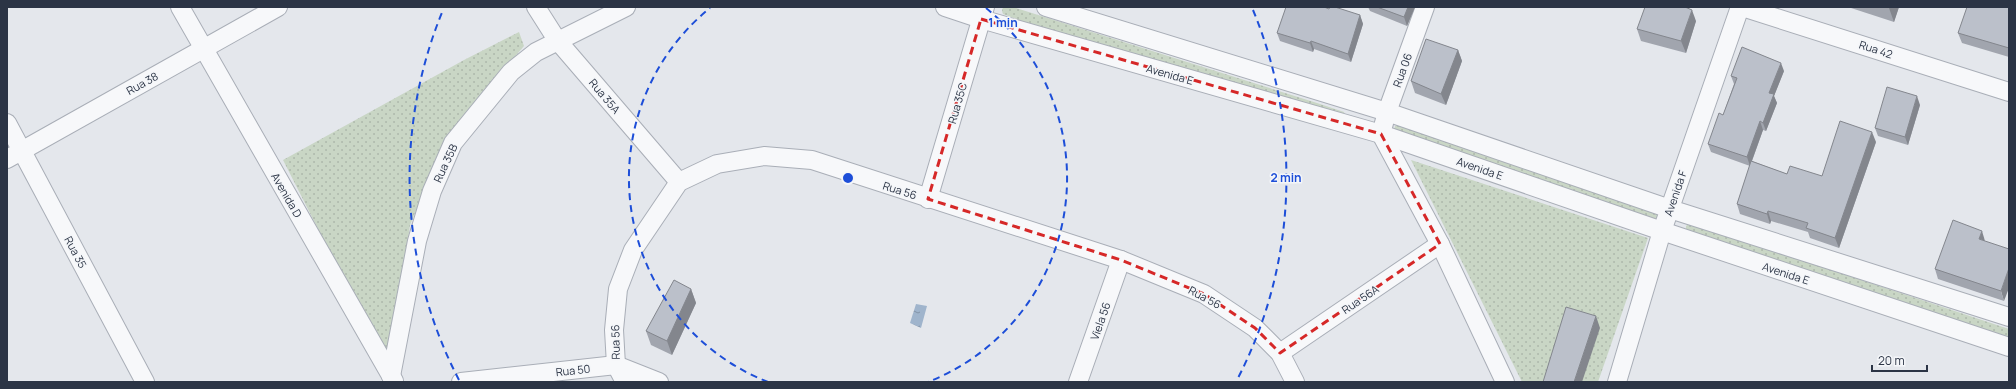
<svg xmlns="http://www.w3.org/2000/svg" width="2016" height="389" font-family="Manrope,sans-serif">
<defs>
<pattern id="grass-dots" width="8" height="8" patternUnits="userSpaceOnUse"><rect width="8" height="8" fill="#c9d6c5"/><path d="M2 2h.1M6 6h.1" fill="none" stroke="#adb8ab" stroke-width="1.8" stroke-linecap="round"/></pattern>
<pattern id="water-ripples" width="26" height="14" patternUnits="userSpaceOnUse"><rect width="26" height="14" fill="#9fb4cc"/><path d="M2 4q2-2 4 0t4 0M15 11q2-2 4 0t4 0" fill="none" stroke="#8293a7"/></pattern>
</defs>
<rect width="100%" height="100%" fill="#e4e7ec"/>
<g fill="url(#grass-dots)">
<path d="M1003,7H1013L1317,103L1344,112L1346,118L1024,22L1003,14L1002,11Z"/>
<path d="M519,32L524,46L447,136L410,225L394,343L387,348L381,349L377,345L283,160L464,60Z"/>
<path d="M1401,125L1474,152L1658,214V220L1394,130L1395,126Z"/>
<path d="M1411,160L1648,238L1598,382H1522Z"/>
<path d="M1690,223L2009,329V339L1686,231V226Z"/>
</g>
<path fill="url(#water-ripples)" d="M916,304L927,306L921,328L910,323Z"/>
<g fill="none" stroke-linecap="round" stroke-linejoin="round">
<defs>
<g id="minor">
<path d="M180,7L394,381"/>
<path d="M536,7L557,40L679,182"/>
<path d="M945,7L981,19L1381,134L1662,231L2009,347"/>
<path d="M1046,7L1387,112L1670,209L2009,317"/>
<path d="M1425,7L1387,112L1381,134L1440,244L1505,382"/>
<path d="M1742,7L2009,92"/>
<path d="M7,123L145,382"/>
<path d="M7,159L278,7"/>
<path d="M928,199L985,7"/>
<path d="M1280,353L1440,244"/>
<path d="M391,376L417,241L432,191L453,143L511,72L536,52L626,7"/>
<path d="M461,382L616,365L659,382"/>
<path d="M625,382L616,365L614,330L618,289L633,250L679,182L717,164L764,156L812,160L1121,260L1204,294L1255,328L1280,353L1295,382"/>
<path d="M1078,382L1121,260"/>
<path d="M1617,382L1662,231L1740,7"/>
</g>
</defs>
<use href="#minor" stroke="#a9aeb7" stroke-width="20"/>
<use href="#minor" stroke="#f7f8fa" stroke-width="18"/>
</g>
<g fill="#a1a5ae">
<path d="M1368,7H1415L1407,26L1370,11Z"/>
<path d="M1848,7H1899L1894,22Z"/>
<path d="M2009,7V57L1962,43L1958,33Z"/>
<path d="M1329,9L1360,15L1363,24L1351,62L1314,49L1313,52L1280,41L1277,33Z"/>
<path d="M1696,21L1686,53L1641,41L1637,29Z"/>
<path d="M1458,50L1462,61L1446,105L1415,93L1411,81Z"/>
<path d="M1784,71L1774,96L1777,103L1766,131L1763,130L1752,161L1787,174L1822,176L1876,142L1839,248L1810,238L1808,232L1771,221L1770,224L1740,214L1737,204L1750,166L1711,152L1708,144L1723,115L1734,84L1731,76Z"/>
<path d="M1920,105L1908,145L1878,136L1875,128Z"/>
<path d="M1985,241L2004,301L1938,279L1935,269Z"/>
<path d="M691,289L696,303L672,355L651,345L646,331Z"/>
</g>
<g fill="#83868d">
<path d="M1408,7H1415L1407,26L1404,17Z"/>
<path d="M1889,7H1899L1894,22L1889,8Z"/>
<path d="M1692,10L1696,21L1686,53L1681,41Z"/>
<path d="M1360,15L1363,24L1351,62L1348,54Z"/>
<path d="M1311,41L1314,49L1313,52L1310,43Z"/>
<path d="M1458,50L1462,61L1446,105L1441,94Z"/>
<path d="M1781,63L1784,71L1774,96L1777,103L1766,131L1763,123L1769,93Z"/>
<path d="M1917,96L1920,105L1908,145L1905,137Z"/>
<path d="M1760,121L1763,130L1750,166L1747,157Z"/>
<path d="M1872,132L1876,142L1839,248L1835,238Z"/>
<path d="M1768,211L1771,221L1770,224L1767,214Z"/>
<path d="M1982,231L1985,241L1979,239Z"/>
<path d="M2009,268V288L2004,301L2001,291Z"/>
<path d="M691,289L696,303L672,355L667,341Z"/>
<path d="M1596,316L1600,328L1582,382H1574Z"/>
</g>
<g fill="#bbc0ca" stroke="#83868d">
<path d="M1286,7H1324L1329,9L1330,7H1335L1360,15L1348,54L1311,41L1310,43L1277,33Z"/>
<path d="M1377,7H1408L1404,17Z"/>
<path d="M1645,7H1685L1692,10L1681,41L1637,29Z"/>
<path d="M1967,7H2009V48L1958,33Z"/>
<path d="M1426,39L1458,50L1441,94L1411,81Z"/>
<path d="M1742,47L1781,63L1769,93L1774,94L1763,123L1760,121L1747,157L1708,144L1719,113L1723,115L1737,78L1731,76Z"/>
<path d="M1887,87L1917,96L1905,137L1875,128Z"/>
<path d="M1840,121L1872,132L1835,238L1806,228L1808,223L1768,211L1767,214L1737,204L1751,161L1787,174L1790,166L1822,176Z"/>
<path d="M1953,220L1982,231L1979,239L2009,249V268L2001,291L1935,269Z"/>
<path d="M674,280L691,289L667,341L646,331Z"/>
<path d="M1566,307L1596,316L1574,382H1543Z"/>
</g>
<path fill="none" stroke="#d62828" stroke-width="3" stroke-dasharray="8 5" stroke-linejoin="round" d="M981,19L1381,134L1440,244L1280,353L1255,328L1204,294L1121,260L928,199Z"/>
<g fill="none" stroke="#1d4ed8" stroke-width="2" stroke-dasharray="7 5">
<path d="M768 382A219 219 0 0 1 710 8M986 8A219 219 0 0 1 928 382"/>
<path d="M459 380A438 438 0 0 1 443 10M1253 10A438 438 0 0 1 1237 380"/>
</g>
<g text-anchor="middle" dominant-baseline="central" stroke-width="3" stroke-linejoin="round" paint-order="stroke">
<g font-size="11" fill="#2b3445" stroke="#f4f6f9">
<text transform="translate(1876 49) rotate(18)">Rua 42</text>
<text transform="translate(1402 70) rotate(-70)">Rua 06</text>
<text transform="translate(1170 74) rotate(16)">Avenida E</text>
<text transform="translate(142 83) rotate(-29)">Rua 38</text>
<text transform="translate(605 96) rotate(50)">Rua 35A</text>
<text transform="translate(957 103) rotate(-74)">Rua 35C</text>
<text transform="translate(445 163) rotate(-65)">Rua 35B</text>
<text transform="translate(1480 168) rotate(19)">Avenida E</text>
<text transform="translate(900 190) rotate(18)">Rua 56</text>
<text transform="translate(1675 193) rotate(-71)">Avenida F</text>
<text transform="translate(287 195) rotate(60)">Avenida D</text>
<text transform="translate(76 252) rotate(62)">Rua 35</text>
<text transform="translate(1786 273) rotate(18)">Avenida E</text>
<text transform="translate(1205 297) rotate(28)">Rua 56</text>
<text transform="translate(1360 299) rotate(-34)">Rua 56A</text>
<text transform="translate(1100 321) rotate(-71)">Viela 56</text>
<text transform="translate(615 342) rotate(-91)">Rua 56</text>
<text transform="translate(573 370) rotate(-6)">Rua 50</text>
</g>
</g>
<circle cx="848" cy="178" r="6" fill="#1d4ed8" stroke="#f4f6f9" stroke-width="2"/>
<g font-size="12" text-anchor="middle" font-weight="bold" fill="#1d4ed8" stroke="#f4f6f9" stroke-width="3" stroke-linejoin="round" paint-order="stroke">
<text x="1003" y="27">1 min</text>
<text x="1286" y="182">2 min</text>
</g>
<rect width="2016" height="389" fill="none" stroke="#2b3445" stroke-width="16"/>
<path d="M1872 365v6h55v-6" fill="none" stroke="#2b3445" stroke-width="2"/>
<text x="1878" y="365" font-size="12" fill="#2b3445" stroke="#f4f6f9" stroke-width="3" paint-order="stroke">20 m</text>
</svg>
